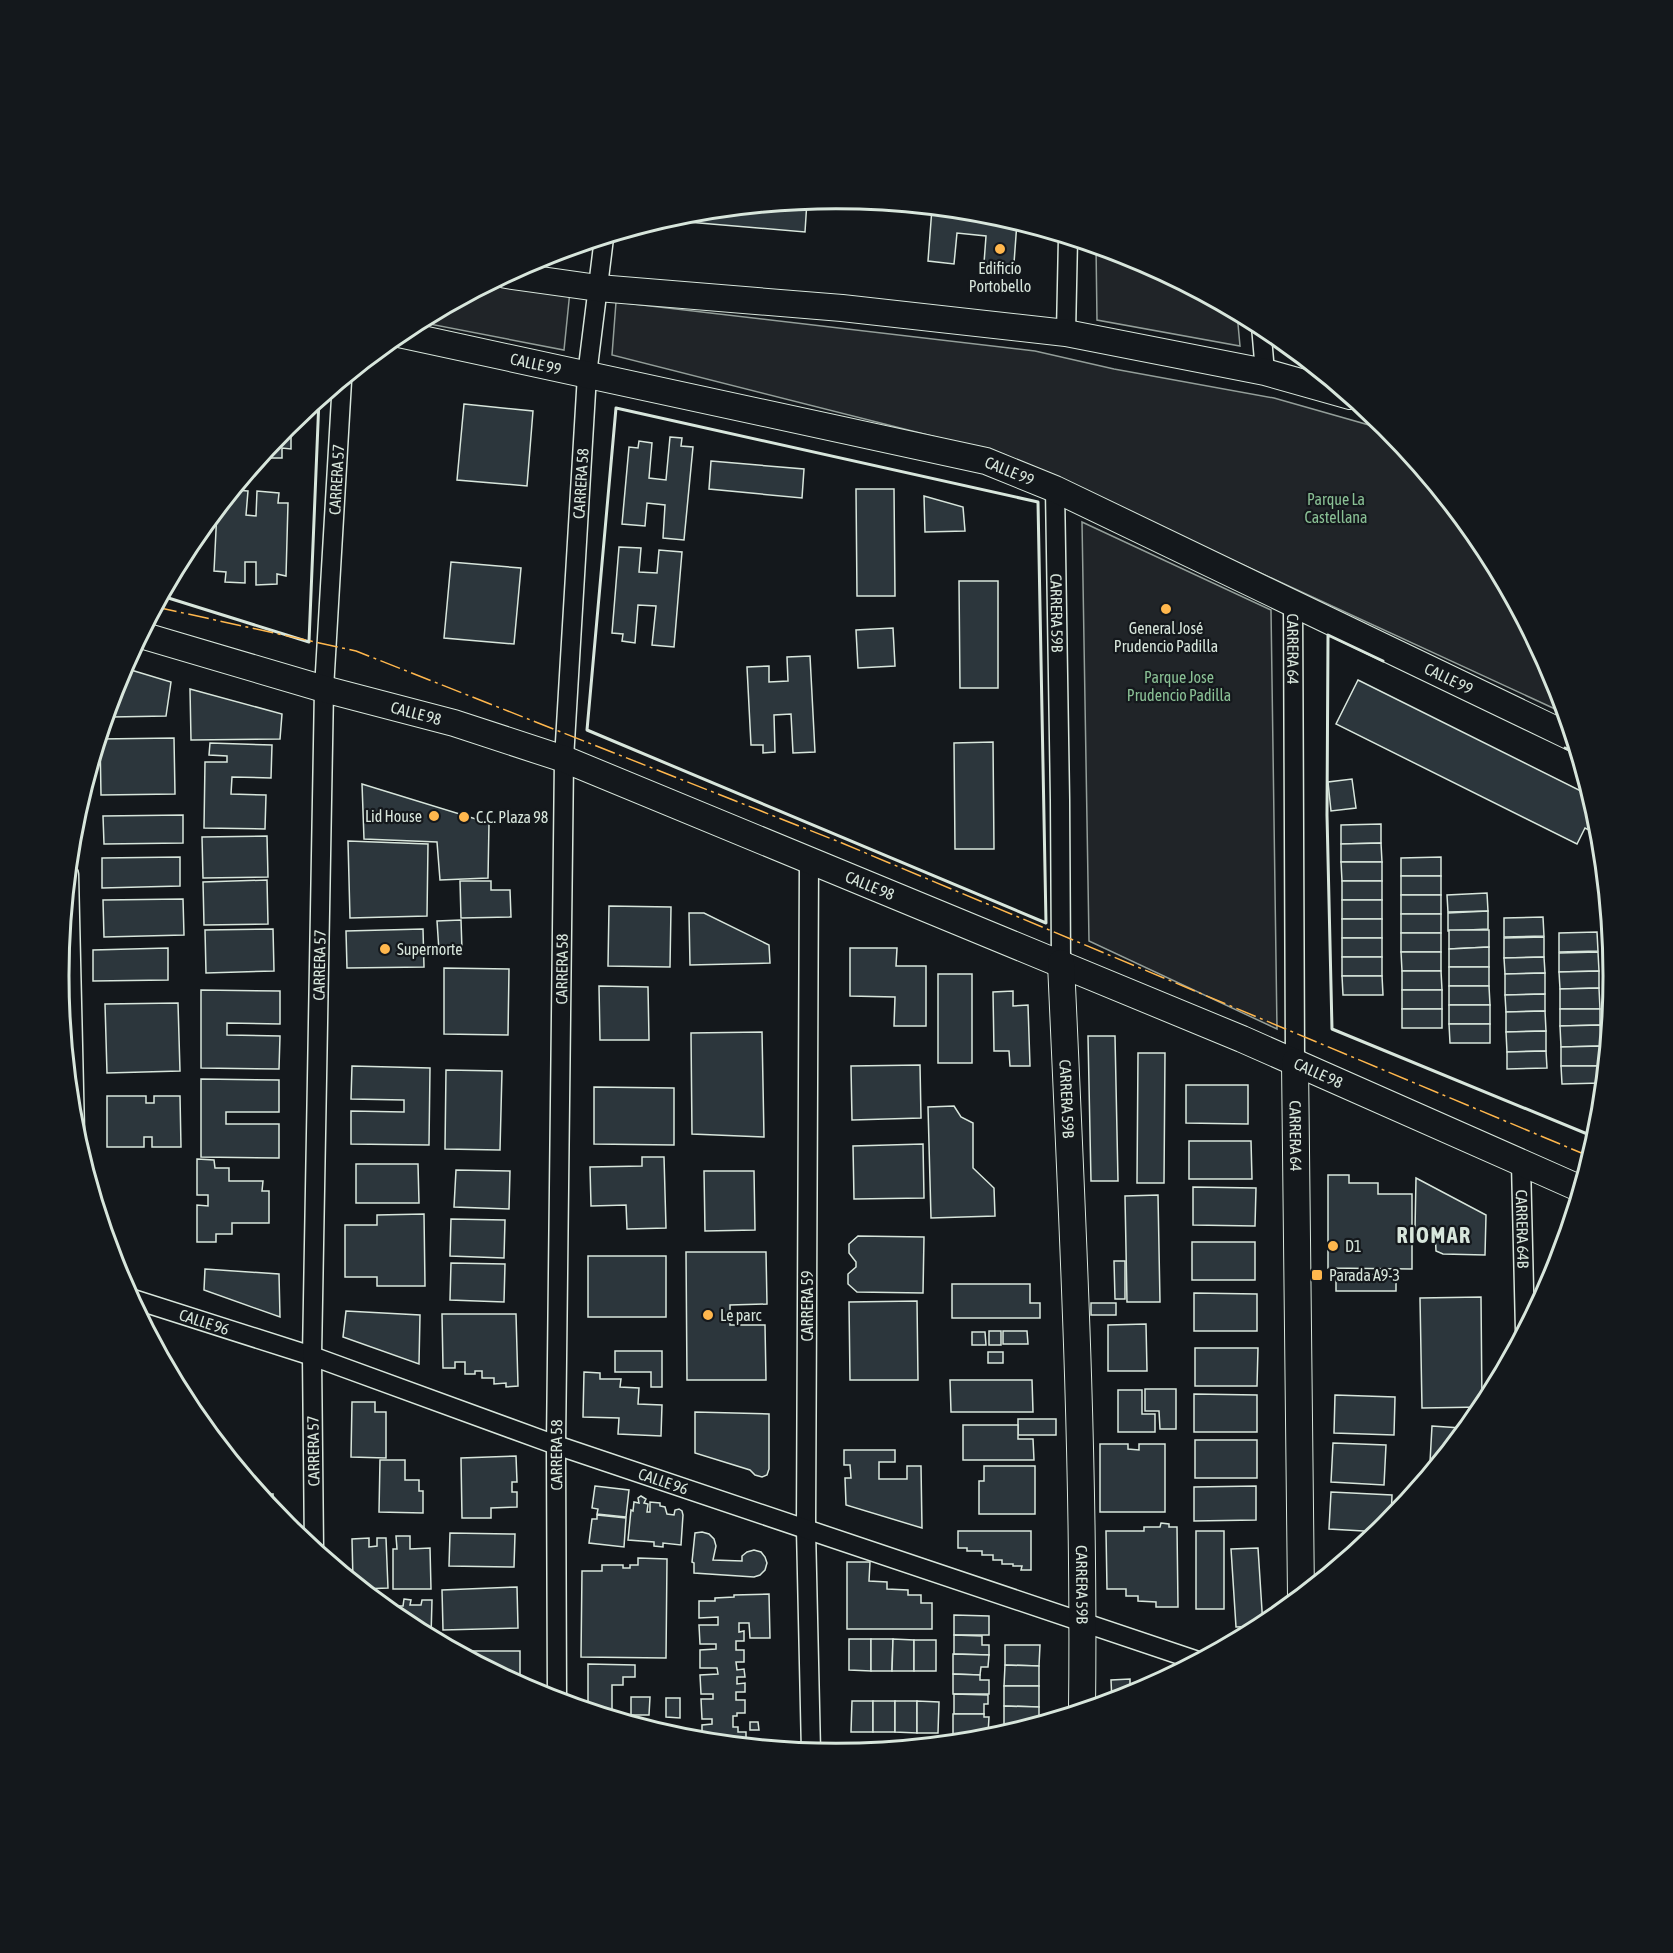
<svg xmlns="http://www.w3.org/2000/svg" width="1673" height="1953" font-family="'Asap Condensed',sans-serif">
<rect width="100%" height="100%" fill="#14181c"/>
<g fill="#202428" stroke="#939e99" stroke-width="1.5">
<path d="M1096,246L1135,258L1237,313L1240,346L1097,320Z"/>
<path d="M495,281L570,291L564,350L419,322Z"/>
<path d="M616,302L1035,351L1114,369L1274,398L1390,431L1484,545L1555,679L1566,714L1003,454L612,355Z"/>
<path d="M1082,522L1271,610L1277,1029L1089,941Z"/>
</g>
<g fill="#2c363c" stroke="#d8e6dc" stroke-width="1.5">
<path d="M807,201L805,232L664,220L685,213Z"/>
<path d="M932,208L989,214L1017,222L1014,263L998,269L984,263L986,236L957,233L954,264L928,261Z"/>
<path d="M464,404L533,411L527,486L457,480Z"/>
<path d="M291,422V449L282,448V458H261Z"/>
<path d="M670,437L682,438L681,446L693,447L684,540L663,538L665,505L647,503L645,526L622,524L629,447L638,448L639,441L652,443L649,478L666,480Z"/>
<path d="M711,461L804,469L802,498L709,489Z"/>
<path d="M856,489H894L895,596H857Z"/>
<path d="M234,490L248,491L246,515L256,516L257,491L279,493L278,503H288L286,576L277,574V584L256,585V562H245V583L225,582L226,572L214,571L217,510Z"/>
<path d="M924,496L963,507L965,531L925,532Z"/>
<path d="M619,547L641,548L639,572L657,573L659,550L682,552L674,647L652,645L656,606L638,605L635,643L622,641L623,634L612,633Z"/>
<path d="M451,562L521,568L514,644L444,638Z"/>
<path d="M959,581H998V688H960Z"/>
<path d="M893,628L895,666L858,668L856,630Z"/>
<path d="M810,656L815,752L793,753L791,714L774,715L775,752L763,753V745H751L747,667L769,666V682L788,681L787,657Z"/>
<path d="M131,670L171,682L166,716L112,717L111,701L118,678L121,673Z"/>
<path d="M1358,680L1591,796L1600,825L1601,836L1585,828L1577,844L1336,724Z"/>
<path d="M190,689L282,714L280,739L191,740Z"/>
<path d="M174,738L175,794L101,795L100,739Z"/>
<path d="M993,742L994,849H955L954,743Z"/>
<path d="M210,743L272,745L271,778L232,777L231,794L266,795L265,829L204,828L205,762H227V756L209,755Z"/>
<path d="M1352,779L1356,808L1331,811L1328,782Z"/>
<path d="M362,784L489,823L488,878L440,880L437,842L364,839Z"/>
<path d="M183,815V843L104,844L103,816Z"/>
<path d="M1381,824V843L1341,844V825Z"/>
<path d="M267,836L268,877L203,878L202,837Z"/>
<path d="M348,841L428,844L427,916L350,918Z"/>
<path d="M1381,843L1382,862H1341V844Z"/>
<path d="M180,857V886L102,888V858Z"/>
<path d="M1441,857V876H1401V858Z"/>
<path d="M1341,862H1382V881H1342Z"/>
<rect x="1401" y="876" width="40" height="19"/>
<path d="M267,880L268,924L204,925L203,882Z"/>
<path d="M460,881H491V890H510L511,917L461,918Z"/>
<rect x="1342" y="881" width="40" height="19"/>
<path d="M1487,893L1488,911L1448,912L1447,895Z"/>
<rect x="1401" y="895" width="40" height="19"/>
<path d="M183,899L184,935L104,937L103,900Z"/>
<rect x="1342" y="900" width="40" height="19"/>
<path d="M609,906L671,907L670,967L608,966Z"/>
<path d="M1488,911V929L1448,931V913Z"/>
<path d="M689,913H704L769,945L770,963L690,965Z"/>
<rect x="1401" y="914" width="40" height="19"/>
<path d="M1543,917L1544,936L1504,937V918Z"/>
<rect x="1342" y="919" width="40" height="19"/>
<path d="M461,920L462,950L439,951L437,921Z"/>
<path d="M273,929L274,971L206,973L205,930Z"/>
<path d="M423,929L424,967L347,968L346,931Z"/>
<path d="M1449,930H1489V947L1449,949Z"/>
<path d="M1597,932L1598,951L1559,952V933Z"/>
<rect x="1401" y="933" width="40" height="19"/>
<path d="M1544,937V957L1504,958V938Z"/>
<rect x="1342" y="938" width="40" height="19"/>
<path d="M1489,947V967H1449V949Z"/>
<path d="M168,948V980L93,981V950Z"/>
<path d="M850,948H897L896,966H926V1026H894L895,997L850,996Z"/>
<path d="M1401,952H1441V971H1402Z"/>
<path d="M1598,952L1599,971L1559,972V953Z"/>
<rect x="1342" y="957" width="40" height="19"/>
<path d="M1544,957L1545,973L1505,974L1504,958Z"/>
<rect x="1449" y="967" width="40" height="19"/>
<path d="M444,968L509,969L508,1035L444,1034Z"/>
<path d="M1402,971H1441L1442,990H1402Z"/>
<path d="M1599,971V988L1560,989L1559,972Z"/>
<path d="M1545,973V994L1505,995V974Z"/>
<rect x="938" y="974" width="34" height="89"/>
<path d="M1342,976H1382L1383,995H1343Z"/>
<path d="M599,986L648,987L649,1040H600Z"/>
<path d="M1449,986H1489L1490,1005H1449Z"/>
<path d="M1599,988L1600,1009H1560V989Z"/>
<path d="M201,990L280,991V1024L227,1023V1035L280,1036L279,1069L201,1068Z"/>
<rect x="1402" y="990" width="40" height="19"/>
<path d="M1013,991V1006L1028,1005L1030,1066H1010L1009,1051H994L993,992Z"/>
<path d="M1545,994V1011L1506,1012L1505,995Z"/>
<path d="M178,1003L180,1071L107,1073L105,1004Z"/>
<rect x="1449" y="1005" width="41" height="19"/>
<rect x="1402" y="1009" width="40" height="19"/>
<path d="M1560,1009H1600V1025L1560,1026Z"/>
<path d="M1545,1011L1546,1031L1506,1032V1012Z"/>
<path d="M1449,1024H1490V1043H1450Z"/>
<path d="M1600,1025L1601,1046L1561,1047L1560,1026Z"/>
<path d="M1546,1031V1051L1507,1052L1506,1032Z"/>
<path d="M762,1032L764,1137L692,1134L691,1033Z"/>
<path d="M1088,1036H1115L1118,1181H1091Z"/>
<path d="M1601,1046V1066H1561V1047Z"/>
<path d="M1546,1051L1547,1068L1507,1069V1052Z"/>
<path d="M1138,1053H1165L1164,1183H1137Z"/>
<path d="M920,1065L921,1118L852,1120L851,1066Z"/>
<path d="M352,1066L430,1068L429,1145L351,1144V1111L404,1112V1100L351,1099Z"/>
<path d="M1561,1066H1601V1083L1562,1084Z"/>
<path d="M446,1070L502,1071L500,1150L445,1149Z"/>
<path d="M201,1079L279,1080V1112H226V1124H279V1158L201,1157Z"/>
<path d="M1186,1085H1248V1124L1186,1123Z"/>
<path d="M594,1087L674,1088V1145L594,1144Z"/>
<path d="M107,1096H146V1103H154V1096H180L181,1147H152V1137H144V1147H107Z"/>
<path d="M954,1106L961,1117L973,1123V1168L994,1188L995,1216L931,1218L928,1107Z"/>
<path d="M1189,1141H1251L1252,1179H1189Z"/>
<path d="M923,1144L924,1198L854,1199L853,1146Z"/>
<path d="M642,1157H664L666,1228L627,1229L626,1205L591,1206L590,1167L642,1166Z"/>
<path d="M197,1159L214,1160L215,1168H229V1181H263L262,1191H269V1223H232V1234H216V1242H197V1205L208,1206V1195H197Z"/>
<path d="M356,1164H418L419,1203H356Z"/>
<path d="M456,1170L510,1171L509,1209L454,1207Z"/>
<path d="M704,1171H754L755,1230L705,1231Z"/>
<path d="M1328,1175H1349V1183H1378V1194H1412V1269L1328,1268Z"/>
<path d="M1416,1178L1486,1215L1485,1255L1443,1254L1436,1251L1435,1230H1415Z"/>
<path d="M1193,1187L1256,1188L1255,1226L1193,1225Z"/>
<path d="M1158,1195L1160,1302H1127L1125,1196Z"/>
<path d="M424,1214L425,1286H377V1277H345V1225H377V1215Z"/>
<path d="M451,1219L505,1220L504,1258L450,1256Z"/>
<path d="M858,1236L924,1237L923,1293L857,1292L848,1284V1274L856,1267V1262L849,1253V1244Z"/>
<rect x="1192" y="1242" width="63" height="38"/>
<path d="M686,1252H766L767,1304L730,1305V1325H765L766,1380H687Z"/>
<rect x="588" y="1256" width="78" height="61"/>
<path d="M1114,1261H1125V1299H1115Z"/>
<path d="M451,1263L505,1264L504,1302L450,1300Z"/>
<path d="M205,1269L279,1274L280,1317L204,1290Z"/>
<path d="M1336,1274L1396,1275V1291H1336Z"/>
<path d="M952,1284H1030V1303H1040V1318H952Z"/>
<path d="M1194,1293L1257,1294V1331H1194Z"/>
<path d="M1481,1297L1482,1407L1422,1408L1420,1298Z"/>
<path d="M917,1301L918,1380H850L849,1302Z"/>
<rect x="1091" y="1303" width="25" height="12"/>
<path d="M346,1311L420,1315L419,1364L343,1337Z"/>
<path d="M442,1314H516L518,1386L506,1387V1383L494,1384V1378H482V1371H475V1374H465V1362H455V1368H443Z"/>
<path d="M1146,1324L1147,1371H1108V1325Z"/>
<rect x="989" y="1331" width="12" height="14"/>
<path d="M1003,1331H1027L1028,1344H1003Z"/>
<path d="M972,1332H985L986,1345H972Z"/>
<path d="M1195,1348H1258L1257,1386H1195Z"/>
<path d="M615,1351H662V1387H651V1372H615Z"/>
<rect x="988" y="1352" width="15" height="11"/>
<path d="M164,1361H170L171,1373Z"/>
<path d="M584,1372L600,1373V1379H621L620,1387L639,1388L638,1404L662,1405L661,1436L618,1434L619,1418L583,1417Z"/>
<path d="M950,1380H1032L1033,1412H951Z"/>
<path d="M1145,1389H1176V1429H1160L1159,1411H1145Z"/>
<path d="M1118,1390H1142V1414H1155V1432H1118Z"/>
<path d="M1194,1394L1257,1395V1432H1194Z"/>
<path d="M1335,1395L1395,1397L1394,1435L1334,1433Z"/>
<path d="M352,1402H375V1412H386V1458L351,1457Z"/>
<path d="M695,1412L769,1414V1469L767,1475L762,1477L755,1475L750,1470L695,1453Z"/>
<rect x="1018" y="1419" width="38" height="16"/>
<path d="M963,1425H1018V1439H1033L1034,1460H963Z"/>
<path d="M1432,1426L1461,1428L1460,1437L1440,1462H1430Z"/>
<rect x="1195" y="1440" width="62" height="38"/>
<path d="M1333,1443L1386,1445L1384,1485L1331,1482Z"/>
<path d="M1100,1444H1128V1449L1139,1450V1444H1165V1512H1100Z"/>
<path d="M844,1450H895V1462H879V1479H907V1466H921L922,1528L846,1505L845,1478H851L850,1465H844Z"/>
<path d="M516,1456L517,1482H512V1492H517V1507L491,1508V1518H462L461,1458Z"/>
<path d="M380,1460H405V1480H419V1491H423V1513L379,1512Z"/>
<path d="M984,1466H1035V1514H979V1481H984Z"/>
<path d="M595,1486L629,1490L626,1517L597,1514L598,1509L592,1508Z"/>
<path d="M1256,1486V1520L1194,1521V1487Z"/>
<path d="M1331,1492L1392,1495L1391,1521L1381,1532L1329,1529Z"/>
<path d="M260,1494H273V1510H272Z"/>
<path d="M641,1496L646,1499L644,1503L648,1504L647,1512H650V1502L660,1503V1506L665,1507L667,1514L674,1515L675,1510L679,1509L682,1511L683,1515L681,1545L663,1543V1547L654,1546V1542L628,1540L631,1510L633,1511L634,1502L639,1503L638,1498Z"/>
<path d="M597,1515L626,1518L624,1547L589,1543L592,1519H597Z"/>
<path d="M1161,1523L1169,1524V1527H1177L1178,1607H1156V1602L1138,1601V1596H1126V1589H1107L1106,1531H1144V1527H1160Z"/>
<path d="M958,1531H1031V1570H1021L1022,1566H1013V1564H1002V1560H993V1555H982V1551H967V1548H958Z"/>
<rect x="1196" y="1531" width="28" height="78"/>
<path d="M702,1532L709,1534L714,1539L716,1546L713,1560L742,1561V1556L747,1552L754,1550L761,1552L765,1557L767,1563L765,1570L760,1575L754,1577L694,1573V1563L692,1562L695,1533Z"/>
<path d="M450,1533L515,1534L514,1567L449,1566Z"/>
<path d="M396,1536H410V1549L430,1548L431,1589H393V1549H397Z"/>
<path d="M369,1538V1547L377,1546V1538H386L388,1588L362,1589L353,1581L352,1539Z"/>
<path d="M1258,1548L1263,1626L1236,1627L1231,1549Z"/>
<path d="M638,1558L667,1559L666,1658L581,1657L582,1571H602V1565H623V1568H630V1565H638Z"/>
<path d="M847,1562H870L869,1581L887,1582V1589L908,1590V1595H921V1603H932V1629H847Z"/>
<path d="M517,1587L518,1628L443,1630L442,1590Z"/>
<path d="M769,1594L770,1638H750L749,1623H739V1632L744,1631V1641H736V1650H744V1662H736L737,1670L744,1669L745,1677H737V1684L745,1683V1692H736V1700H745V1713H737V1716H733V1727H738V1732H746V1746L702,1741V1725L712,1724V1719H702L701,1699H713V1694H701L700,1675L718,1674L717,1668H700V1650L716,1649V1644H700L699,1625H718V1617L699,1618V1601H715V1598L734,1597V1595Z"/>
<path d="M404,1599L411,1600L410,1605H421L422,1600H432L431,1637L404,1623L392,1613V1606H403Z"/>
<path d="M382,1600H390V1612L380,1604H382Z"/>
<path d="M954,1615L989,1616V1635H954Z"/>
<path d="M954,1635L982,1636V1645H989V1655L954,1654Z"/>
<path d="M849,1639H871V1671L849,1670Z"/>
<path d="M871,1639H893L892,1671H871Z"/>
<path d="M893,1639L914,1640V1671H892Z"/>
<rect x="914" y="1640" width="22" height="31"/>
<path d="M1005,1645H1040L1039,1666L1005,1665Z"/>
<path d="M456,1651H520V1677H504Z"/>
<path d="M953,1654L989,1655L988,1667H981L980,1675L953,1674Z"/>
<path d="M588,1664L635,1665V1677H623V1685H612V1716L588,1710Z"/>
<path d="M1005,1665L1039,1666V1686H1004Z"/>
<path d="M953,1674L980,1675V1680H989V1694H953Z"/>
<path d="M1130,1679V1685H1146V1689L1134,1695L1112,1702L1111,1680Z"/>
<path d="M1004,1686H1039V1707L1004,1706Z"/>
<path d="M954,1694L988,1695V1704H984V1714H954Z"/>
<path d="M631,1697H650L649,1715H631Z"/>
<path d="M666,1698H680V1718L666,1717Z"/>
<path d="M852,1701H873V1732H851Z"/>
<rect x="873" y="1701" width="22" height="31"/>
<path d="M895,1701H917V1733L895,1732Z"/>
<path d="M917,1701L939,1702L938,1733H917Z"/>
<path d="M1004,1706L1039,1707V1724L1028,1727H1004Z"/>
<path d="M953,1714H984V1717H989L988,1734H953Z"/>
<path d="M750,1722H758L759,1730H750Z"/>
<path d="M1004,1727H1028L1004,1735Z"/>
<path d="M953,1734H986V1740L953,1743Z"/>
</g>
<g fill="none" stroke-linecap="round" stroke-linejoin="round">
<defs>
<g id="street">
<path d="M1261,326L1265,372"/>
<path d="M1066,333L1068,238"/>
<path id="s1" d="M1055,489L1060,800L1061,963"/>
<path id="s2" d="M1293,603L1295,1062"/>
<path d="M809,861L806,1529L811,1752"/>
<path d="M69,874L75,1132"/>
<path id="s3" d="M1521,1163L1525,1331"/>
<path id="s4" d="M130,1298L312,1356L556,1445L1198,1661"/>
<path id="s5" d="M314,1550L312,1356L324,689L342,381"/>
<path id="s6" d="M557,1701L556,1445L564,759L587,375L604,238"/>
</g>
<g id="secondary">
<path d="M506,275L598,288L842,308L1066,333L1265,372L1350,396"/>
<path id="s7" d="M399,334L986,461L1055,489L1573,738"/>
<path id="s8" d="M141,635L324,689L454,723L564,759L1242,1039L1581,1189"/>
<path id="s9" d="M1061,963C1072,1212 1085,1461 1082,1711"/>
<path id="s10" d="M1295,1062L1301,1597"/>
</g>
</defs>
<use href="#street" stroke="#d8e6dc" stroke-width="21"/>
<use href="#secondary" stroke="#d8e6dc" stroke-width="28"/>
<use href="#street" stroke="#14181c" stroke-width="18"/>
<use href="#secondary" stroke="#14181c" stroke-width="26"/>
<g stroke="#d8e6dc" stroke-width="3">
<path d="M616,408L1038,502L1046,923L587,730Z"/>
<path d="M162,596L309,642L319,399"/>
<path d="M1383,661L1328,635L1327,815L1332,1029L1597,1138"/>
<path d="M1565,748L1578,754"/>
</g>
<path stroke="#ffb74d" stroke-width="1.5" stroke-dasharray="21 4.5 3 4.5" stroke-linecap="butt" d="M156,607L356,651L837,841L1591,1157"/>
</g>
<g fill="#ffb74d" stroke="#14181c" stroke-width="2">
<circle cx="1000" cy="249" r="6"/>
<circle cx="1166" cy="609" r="6"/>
<circle cx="434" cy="816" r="6"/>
<circle cx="464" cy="817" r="6"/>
<circle cx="385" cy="949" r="6"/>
<circle cx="1333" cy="1246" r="6"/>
<rect x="1311" y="1269" width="12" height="12" rx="3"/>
<circle cx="708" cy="1315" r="6"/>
</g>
<g text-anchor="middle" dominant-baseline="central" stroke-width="4.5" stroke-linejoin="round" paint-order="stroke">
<g font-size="16" fill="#d8e6dc" stroke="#14181c" text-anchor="start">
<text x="1000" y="268" text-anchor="middle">Edificio<tspan x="1000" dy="18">Portobello</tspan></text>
<text x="1166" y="628" text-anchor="middle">General José<tspan x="1166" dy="18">Prudencio Padilla</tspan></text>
<text x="422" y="816" text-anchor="end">Lid House</text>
<text x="476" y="817">C.C. Plaza 98</text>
<text x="397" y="949">Supernorte</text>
<text x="1345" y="1246">D1</text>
<text x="1329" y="1275">Parada A9-3</text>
<text x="720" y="1315">Le parc</text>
</g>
<g font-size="16" fill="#d8e6dc" stroke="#14181c">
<text stroke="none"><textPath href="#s7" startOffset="140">CALLE 99</textPath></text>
<text stroke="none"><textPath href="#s7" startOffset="626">CALLE 99</textPath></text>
<text stroke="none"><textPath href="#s5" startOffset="1071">CARRERA 57</textPath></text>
<text stroke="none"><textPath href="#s6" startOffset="1218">CARRERA 58</textPath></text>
<text stroke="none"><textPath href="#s1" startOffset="124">CARRERA 59B</textPath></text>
<text stroke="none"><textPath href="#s2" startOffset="46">CARRERA 64</textPath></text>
<text stroke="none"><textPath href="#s7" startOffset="1112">CALLE 99</textPath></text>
<text stroke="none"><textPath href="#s8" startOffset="286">CALLE 98</textPath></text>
<text stroke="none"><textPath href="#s8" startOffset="772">CALLE 98</textPath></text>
<text stroke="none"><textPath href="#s5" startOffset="585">CARRERA 57</textPath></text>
<text stroke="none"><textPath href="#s6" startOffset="732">CARRERA 58</textPath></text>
<text stroke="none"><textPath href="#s8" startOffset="1258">CALLE 98</textPath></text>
<text stroke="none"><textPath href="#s9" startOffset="136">CARRERA 59B</textPath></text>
<text stroke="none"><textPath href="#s10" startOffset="74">CARRERA 64</textPath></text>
<text stroke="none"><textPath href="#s3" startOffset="66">CARRERA 64B</textPath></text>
<text transform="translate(807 1306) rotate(-90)">CARRERA 59</text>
<text stroke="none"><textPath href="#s4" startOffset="78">CALLE 96</textPath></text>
<text transform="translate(313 1451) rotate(-91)">CARRERA 57</text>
<text stroke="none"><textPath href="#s6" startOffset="246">CARRERA 58</textPath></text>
<text stroke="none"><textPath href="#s4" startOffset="564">CALLE 96</textPath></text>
<text stroke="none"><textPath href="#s9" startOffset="622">CARRERA 59B</textPath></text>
</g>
<g font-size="16" fill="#8ac095" stroke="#14181c">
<text x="1336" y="499">Parque La<tspan x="1336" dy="18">Castellana</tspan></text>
<text x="1179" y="677">Parque Jose<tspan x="1179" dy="18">Prudencio Padilla</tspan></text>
</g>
<g font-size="22" font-weight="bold" letter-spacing="1.5" fill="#d8e6dc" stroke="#14181c">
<text x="1434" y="1235">RIOMAR</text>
</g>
</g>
<path d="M0 0H1673V1953H0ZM69 976a767 767 0 1 1 1534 0a767 767 0 1 1-1534 0Z" fill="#14181c" fill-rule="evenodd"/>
<path fill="none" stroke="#d8e6dc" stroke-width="3" d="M69 976a767 767 0 1 1 1534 0a767 767 0 1 1-1534 0Z"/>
</svg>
